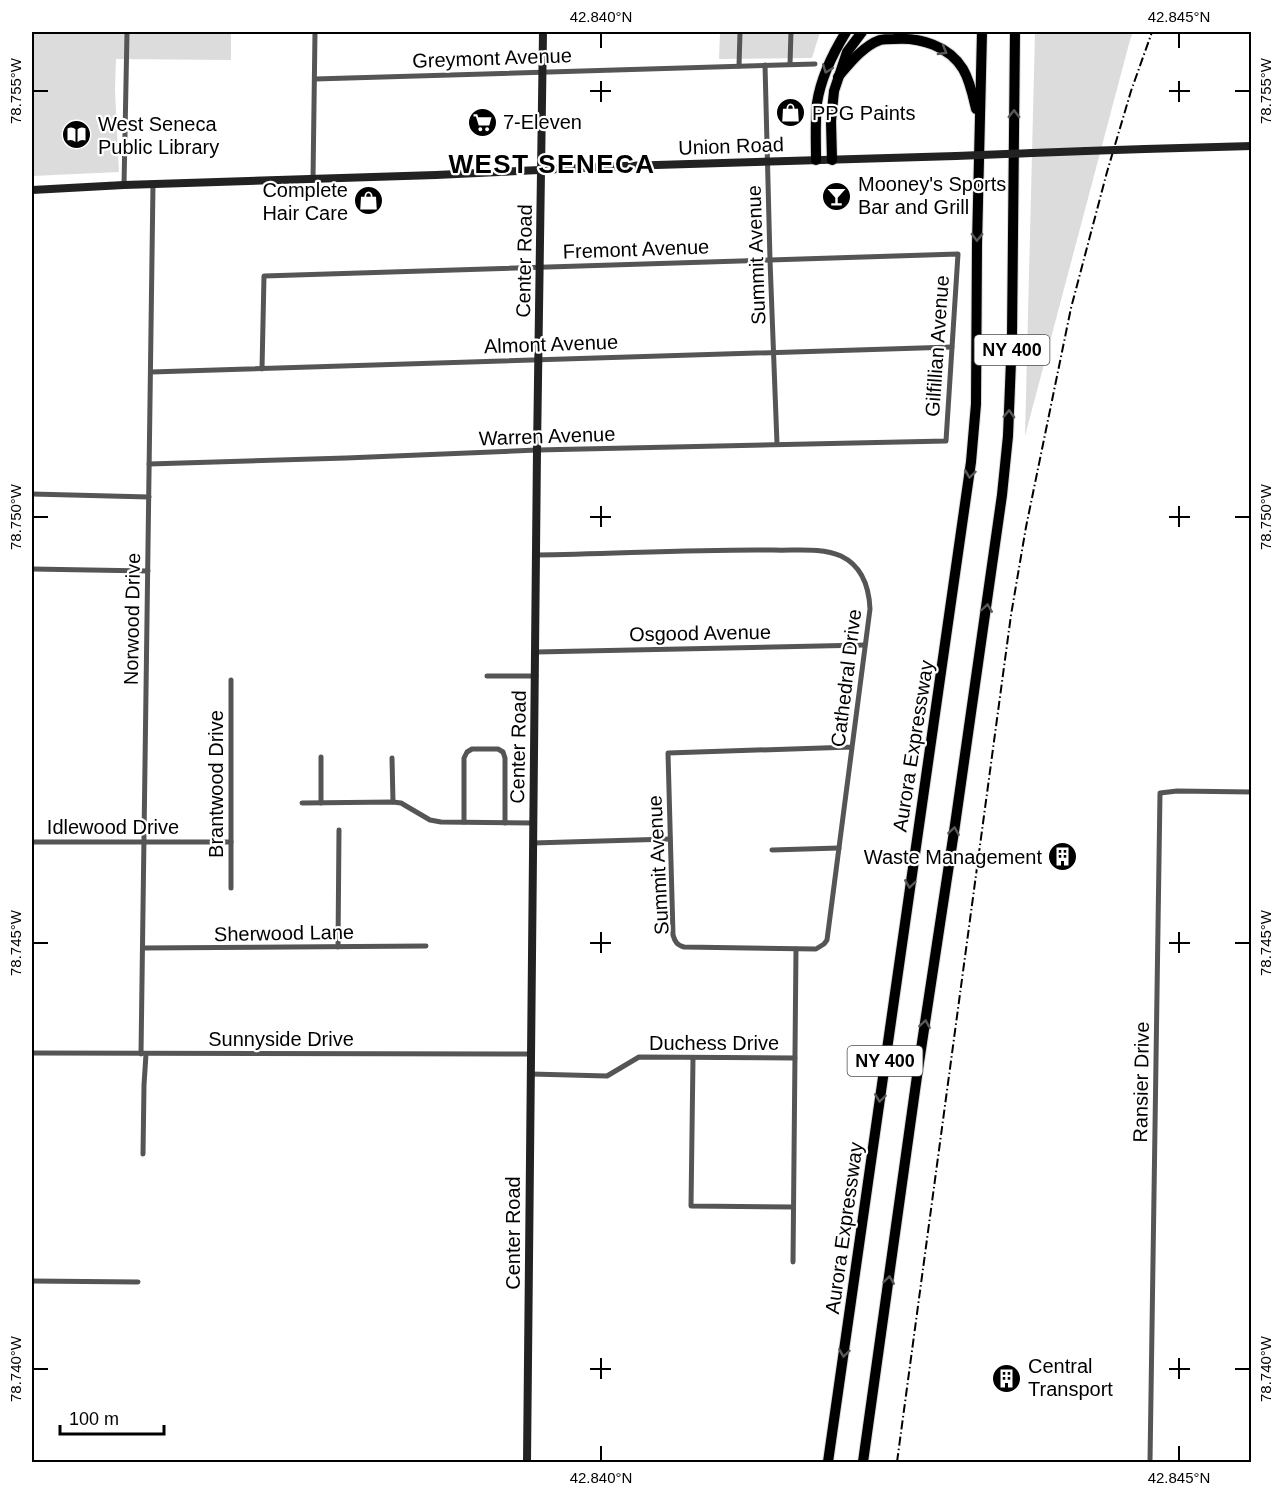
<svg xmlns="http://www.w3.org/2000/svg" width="1283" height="1494" font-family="Helvetica,sans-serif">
<rect width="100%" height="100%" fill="#fff"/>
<g fill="#dcdcdc">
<path d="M32,32H264V33H231V60L116,59L115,90L119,172L32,176Z"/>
<path d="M720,32H820L812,58L719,59Z"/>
<path d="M1035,32H1133L1130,40L1025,436Z"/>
</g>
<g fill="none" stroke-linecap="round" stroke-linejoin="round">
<defs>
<g id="highway">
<path d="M838,77C849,64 863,46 880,40C884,39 889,39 894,39C920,37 949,46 963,69C970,81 973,96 976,109"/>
<path d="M816,160C816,141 815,121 817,103C821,77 833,53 846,32"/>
<path d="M832,160L831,121L834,91L847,52L862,32"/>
<path d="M828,1462L971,462L976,404L977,244L982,32"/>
<path d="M863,1462L918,1069L955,825L1002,495L1008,436L1012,336L1015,32"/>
</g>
</defs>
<use href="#highway" stroke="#dbdbdb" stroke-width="12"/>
<g stroke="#555" stroke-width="5">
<path d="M790,64L791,32"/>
<path d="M765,65L770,260L777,444"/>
<path d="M739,66L740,32"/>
<path d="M315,79L815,64"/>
<path d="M313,179L315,32"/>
<path d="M124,185L127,32"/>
<path d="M151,372L952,347"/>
<path d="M149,464L346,458L537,450L946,441L958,254L264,276L262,369"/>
<path d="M32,494L149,497"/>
<path d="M536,555C615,554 694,549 773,550C794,551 821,547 841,556C862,566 869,586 870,609L827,940L824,944L816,949L684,947C677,945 675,942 673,935L668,753L852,747"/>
<path d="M32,569L148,571"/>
<path d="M536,652L865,645"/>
<path d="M487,676H536"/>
<path d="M321,757V803"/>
<path d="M392,758L393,802"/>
<path d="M302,803L393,802L401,803L430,820L441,822L534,823"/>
<path d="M464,822V758L467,752L472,749H498L503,752L505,758V823"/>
<path d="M32,842H231"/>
<path d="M533,843L670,839"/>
<path d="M772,850L839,848"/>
<path d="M231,888V680"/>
<path d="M338,947L339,830"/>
<path d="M143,948L426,946"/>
<path d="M32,1053L531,1054"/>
<path d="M141,1054L153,184"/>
<path d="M693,1058L691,1206L793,1207"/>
<path d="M531,1074L607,1076L639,1057L795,1058"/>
<path d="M143,1154L144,1085L146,1054"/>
<path d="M793,1262L796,949"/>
<path d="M32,1281L138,1282"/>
<path d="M1150,1462L1160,793L1177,791L1252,792"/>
</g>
<g stroke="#222" stroke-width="8">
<path d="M1145,149L1252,146"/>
<path d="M1032,153L1086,151"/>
<path d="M32,190L124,185L436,175L623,166L956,156"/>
<path d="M527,1462L537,450L543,32"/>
</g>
<use href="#highway" stroke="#000" stroke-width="10"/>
<path stroke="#000" stroke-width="2" stroke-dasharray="9 3 1.5 3" stroke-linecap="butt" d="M897,1462L1011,615L1026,527L1071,308L1107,172L1131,91L1152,32"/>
<g stroke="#222" stroke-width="8">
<path d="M1086,151L1145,149"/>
<path d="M956,156L1032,153"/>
</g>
</g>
<defs><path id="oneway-chevron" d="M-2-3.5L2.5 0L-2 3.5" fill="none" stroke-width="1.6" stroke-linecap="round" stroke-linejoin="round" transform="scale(1.5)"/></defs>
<g stroke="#595959">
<use href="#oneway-chevron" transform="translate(943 51) rotate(30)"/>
<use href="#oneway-chevron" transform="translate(827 69) rotate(111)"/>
<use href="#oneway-chevron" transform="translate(1014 114) rotate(-89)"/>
<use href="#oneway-chevron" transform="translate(977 237) rotate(91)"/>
<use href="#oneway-chevron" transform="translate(1009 414) rotate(-88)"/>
<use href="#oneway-chevron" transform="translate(970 474) rotate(98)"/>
<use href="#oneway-chevron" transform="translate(987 608) rotate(-82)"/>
<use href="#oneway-chevron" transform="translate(954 831) rotate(-81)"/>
<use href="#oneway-chevron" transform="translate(910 884) rotate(98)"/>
<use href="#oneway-chevron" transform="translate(925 1024) rotate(-81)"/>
<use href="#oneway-chevron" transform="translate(880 1098) rotate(98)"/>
<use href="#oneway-chevron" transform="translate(889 1280) rotate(-82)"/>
<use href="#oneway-chevron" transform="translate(844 1353) rotate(98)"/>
</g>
<path fill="none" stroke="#000" stroke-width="2" d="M601,33V48M1179,33V48M601,81V102M1179,81V102M33,91H48M590,91H611M1169,91H1190M1235,91H1250M601,506V527M1179,506V527M33,517H48M590,517H611M1169,517H1190M1235,517H1250M601,932V953M1179,932V953M33,943H48M590,943H611M1169,943H1190M1235,943H1250M601,1358V1379M1179,1358V1379M33,1369H48M590,1369H611M1169,1369H1190M1235,1369H1250M601,1446V1461M1179,1446V1461"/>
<defs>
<symbol id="shop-disc" viewBox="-11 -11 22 22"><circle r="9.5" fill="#000" stroke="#fff"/><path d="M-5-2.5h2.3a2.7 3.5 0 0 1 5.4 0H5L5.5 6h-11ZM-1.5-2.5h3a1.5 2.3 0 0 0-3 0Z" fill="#fff"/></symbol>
<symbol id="supermarket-disc" viewBox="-11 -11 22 22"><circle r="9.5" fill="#000" stroke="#fff"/><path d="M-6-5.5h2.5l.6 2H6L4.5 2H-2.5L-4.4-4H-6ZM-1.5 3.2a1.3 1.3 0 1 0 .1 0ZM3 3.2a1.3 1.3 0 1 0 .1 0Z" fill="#fff"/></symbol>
<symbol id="library-disc" viewBox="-11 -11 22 22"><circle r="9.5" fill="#000" stroke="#fff"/><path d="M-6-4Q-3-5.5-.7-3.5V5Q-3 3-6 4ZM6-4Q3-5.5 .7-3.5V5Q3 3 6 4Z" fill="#fff"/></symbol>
<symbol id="bar-disc" viewBox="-11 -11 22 22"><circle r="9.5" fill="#000" stroke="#fff"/><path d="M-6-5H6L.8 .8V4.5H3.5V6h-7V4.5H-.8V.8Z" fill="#fff"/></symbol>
<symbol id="building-disc" viewBox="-11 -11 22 22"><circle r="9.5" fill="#000" stroke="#fff"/><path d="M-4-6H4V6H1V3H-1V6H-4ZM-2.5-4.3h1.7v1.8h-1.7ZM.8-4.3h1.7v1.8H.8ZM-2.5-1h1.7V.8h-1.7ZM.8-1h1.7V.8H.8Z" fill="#fff"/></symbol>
</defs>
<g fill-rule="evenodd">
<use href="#shop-disc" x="774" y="96" width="33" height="33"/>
<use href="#supermarket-disc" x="466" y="106" width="33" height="33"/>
<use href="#library-disc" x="60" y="118" width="33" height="33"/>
<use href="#bar-disc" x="820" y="180" width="33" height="33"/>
<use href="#shop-disc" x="352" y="184" width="33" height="33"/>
<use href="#building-disc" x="1046" y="840" width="33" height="33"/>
<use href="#building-disc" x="990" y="1362" width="33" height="33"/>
</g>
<g text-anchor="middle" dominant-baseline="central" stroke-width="4.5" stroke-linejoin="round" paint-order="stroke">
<g fill="#fff" stroke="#4c4c4c" stroke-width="1.5">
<rect x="974.5" y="335" width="75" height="30" rx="4.5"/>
<rect x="847.5" y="1046" width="75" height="30" rx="4.5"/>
</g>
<g font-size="18" font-weight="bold" fill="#000">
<text x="1012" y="350">NY 400</text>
<text x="885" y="1061">NY 400</text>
</g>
<g font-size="20" fill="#000" stroke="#fff">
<text transform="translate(492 58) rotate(-2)">Greymont Avenue</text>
<text transform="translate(731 146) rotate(-2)">Union Road</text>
<text transform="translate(636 249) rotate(-2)">Fremont Avenue</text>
<text transform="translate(756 255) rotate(-92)">Summit Avenue</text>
<text transform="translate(524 261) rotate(-89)">Center Road</text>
<text transform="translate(551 344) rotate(-2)">Almont Avenue</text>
<text transform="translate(937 346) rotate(-86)">Gilfillian Avenue</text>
<text transform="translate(547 436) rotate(-2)">Warren Avenue</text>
<text transform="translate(132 619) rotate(-89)">Norwood Drive</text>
<text transform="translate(700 633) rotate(-1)">Osgood Avenue</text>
<text transform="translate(846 678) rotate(-83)">Cathedral Drive</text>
<text transform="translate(913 746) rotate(-81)">Aurora Expressway</text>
<text transform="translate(518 747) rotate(-89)">Center Road</text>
<text transform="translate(216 784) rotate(-90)">Brantwood Drive</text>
<text x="113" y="827">Idlewood Drive</text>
<text transform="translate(658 865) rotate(-93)">Summit Avenue</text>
<text transform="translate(284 933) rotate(-1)">Sherwood Lane</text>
<text x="281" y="1039">Sunnyside Drive</text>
<text x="714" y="1043">Duchess Drive</text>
<text transform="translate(1141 1082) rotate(-89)">Ransier Drive</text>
<text transform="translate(844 1228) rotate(-82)">Aurora Expressway</text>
<text transform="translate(513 1233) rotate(-90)">Center Road</text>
</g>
<g font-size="20" fill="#000" stroke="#fff" text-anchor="start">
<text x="812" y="113">PPG Paints</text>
<text x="503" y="122">7-Eleven</text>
<text x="98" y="124">West Seneca<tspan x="98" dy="23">Public Library</tspan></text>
<text x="858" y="184">Mooney's Sports<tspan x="858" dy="23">Bar and Grill</tspan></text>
<text x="348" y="190" text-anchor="end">Complete<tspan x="348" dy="23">Hair Care</tspan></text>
<text x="1042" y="857" text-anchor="end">Waste Management</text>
<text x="1028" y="1366">Central<tspan x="1028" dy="23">Transport</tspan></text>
</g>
<g font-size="26" font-weight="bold" letter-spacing="1.5" fill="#000" stroke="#fff">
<text x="552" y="164">WEST SENECA</text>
</g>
</g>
<rect width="1283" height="1494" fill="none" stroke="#ffffff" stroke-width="66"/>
<path d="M60 1425v9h104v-9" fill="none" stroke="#000000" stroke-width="3"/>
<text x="69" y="1425" font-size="18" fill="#000000" stroke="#ffffff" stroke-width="4.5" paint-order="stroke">100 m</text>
<rect x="33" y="33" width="1217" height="1428" fill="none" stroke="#000" stroke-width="2"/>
<g font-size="15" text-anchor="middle" fill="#000">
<text x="601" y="22">42.840°N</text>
<text x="1179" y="22">42.845°N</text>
<text transform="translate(1266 91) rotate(-90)" y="5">78.755°W</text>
<text transform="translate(16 91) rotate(-90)" y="5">78.755°W</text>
<text transform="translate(1266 517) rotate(-90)" y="5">78.750°W</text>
<text transform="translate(16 517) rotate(-90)" y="5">78.750°W</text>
<text transform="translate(1266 943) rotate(-90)" y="5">78.745°W</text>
<text transform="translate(16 943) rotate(-90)" y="5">78.745°W</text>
<text transform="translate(16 1369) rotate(-90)" y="5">78.740°W</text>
<text transform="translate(1266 1369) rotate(-90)" y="5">78.740°W</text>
<text x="601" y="1483">42.840°N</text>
<text x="1179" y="1483">42.845°N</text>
</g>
</svg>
